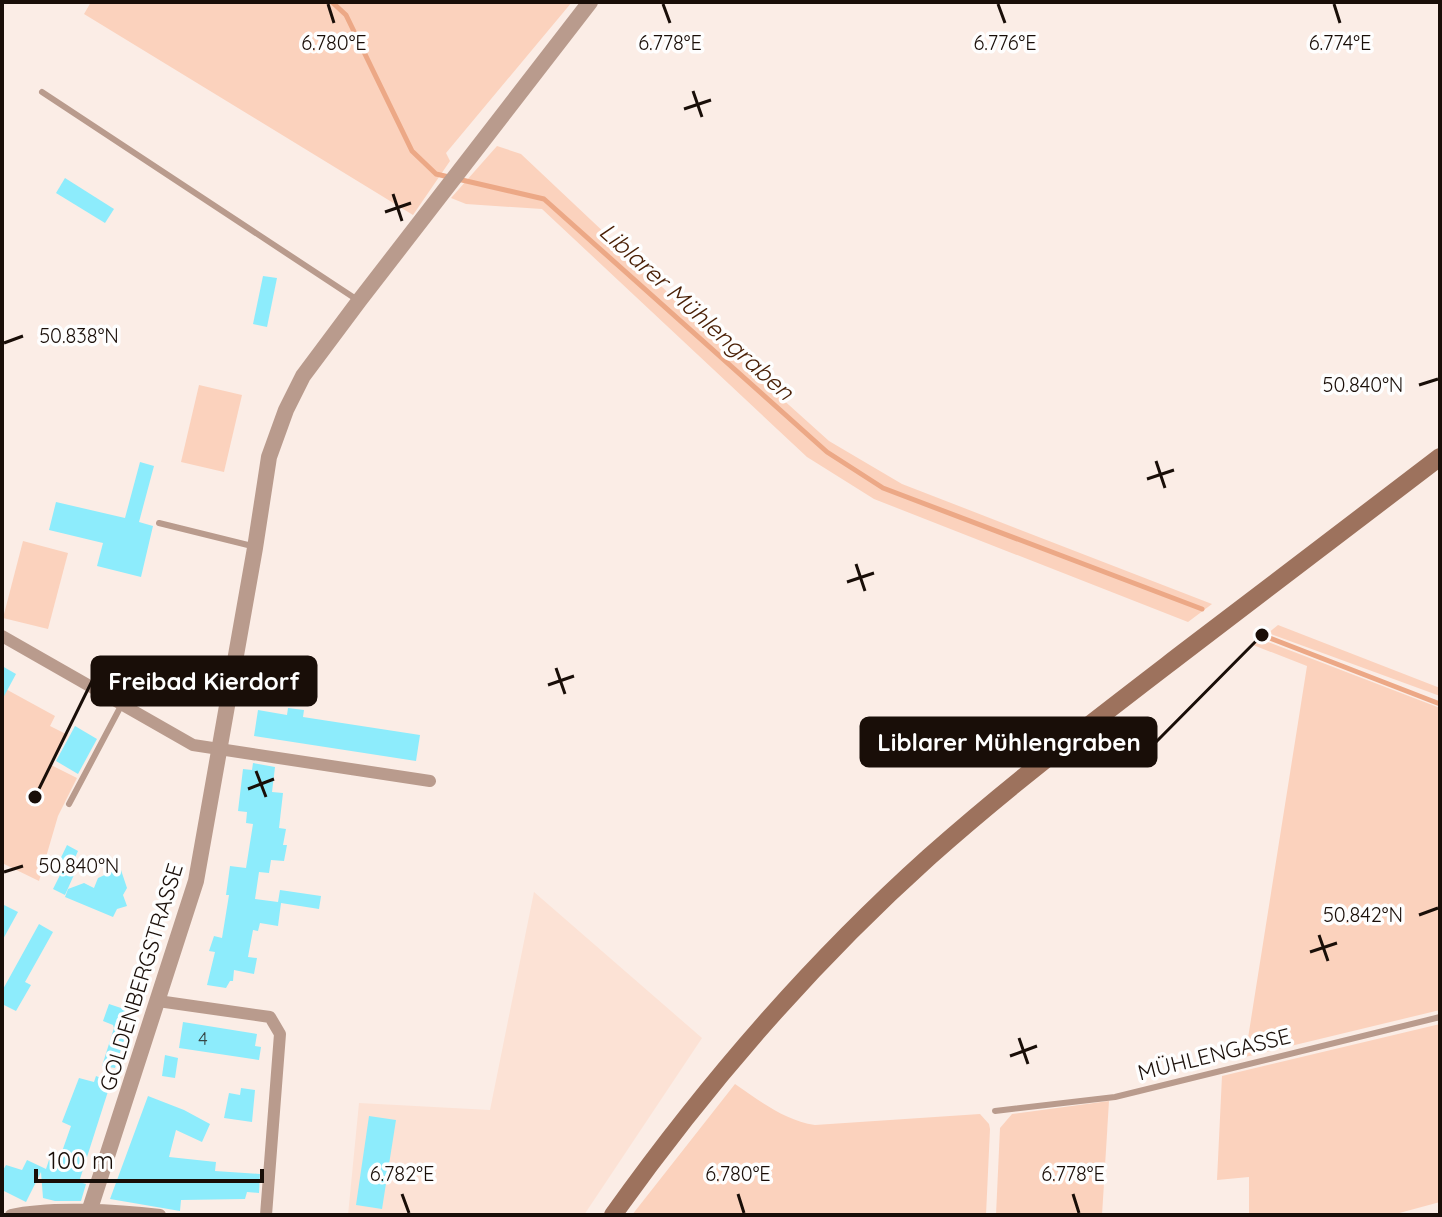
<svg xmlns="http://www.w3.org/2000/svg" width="1442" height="1217" font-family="Quicksand,sans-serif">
<rect width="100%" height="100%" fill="#fbede6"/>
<path fill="#fce2d5" d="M534,892L702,1038L584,1215H348L359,1103L490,1110Z"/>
<g fill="#fbd2bd">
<path d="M91,2H572L446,153L450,161L413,215L84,14Z"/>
<path d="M497,146L521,154L749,369L829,441L902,484L1212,604L1188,622L874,499L807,457L542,209L466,204L451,198Z"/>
<path d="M199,385L242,395L224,472L181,462Z"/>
<path d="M23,541L68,553L48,629L3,618Z"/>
<path d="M1278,625L1440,688V696L1268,633Z"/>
<path d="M1260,639L1440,708V1010L1245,1057L1307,666L1253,645Z"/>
<path d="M2,687L55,716L50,726L68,735L51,765L77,778L58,816L39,881L2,863Z"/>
<path d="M1440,1024V1202L1392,1215H1249V1177L1217,1180L1222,1076Z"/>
<path d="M735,1084C760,1101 784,1120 815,1125L980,1114L989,1124L990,1129L986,1215H632Z"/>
<path d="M1109,1101L1102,1215H996L1000,1128L1012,1114Z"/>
</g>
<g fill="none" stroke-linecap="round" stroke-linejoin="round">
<g stroke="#eca886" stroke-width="5">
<path d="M332,2L346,15L412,151L436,174L544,199L827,452L883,488L1202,609"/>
<path d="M1262,635L1440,704"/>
</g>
</g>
<g fill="#8decfc">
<path d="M65,178L114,209L105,223L56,193Z"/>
<path d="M263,276L277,278L267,327L253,324Z"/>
<path d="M140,462L154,466L139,522L153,526L141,577L97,566L103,543L49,530L56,502L125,518Z"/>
<path d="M2,666L16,674L2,700Z"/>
<path d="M148,674L177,690L167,706L138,690Z"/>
<path d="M288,708L304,710L303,717L420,735L416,761L254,736L258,710L287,715Z"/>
<path d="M75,726L97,739L78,774L56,761Z"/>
<path d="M253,763L275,767L272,792L283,793L279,828L286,829L283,845H287L284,861L271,860L269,873L259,872L255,899L278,902L280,890L321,896L319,909L281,903L278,926L260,923L258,931L253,930L248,957L257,958L254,974L234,970L233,981H230L226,988L207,985L215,952L209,951L214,936L222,938L229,895H226L230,866L246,868L253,824L246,823L247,812L238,811L243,769L252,770Z"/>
<path d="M67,845L78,851L74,860L77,868L65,895L53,889L60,875L56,868Z"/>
<path d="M111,866L121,870L127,888L123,895L127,906L117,909L113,917L65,897L68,889L84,883L94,888L98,878L107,874Z"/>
<path d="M2,904L18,912L2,941Z"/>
<path d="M39,924L53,932L25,982L31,985L16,1011L2,1004V991Z"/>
<path d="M109,1004L133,1012L115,1068L102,1066L114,1028L113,1025L103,1021Z"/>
<path d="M183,1022L257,1034L255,1046L261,1047L259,1060L179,1048Z"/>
<path d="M165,1055L178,1058L175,1078L162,1076Z"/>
<path d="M96,1076L111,1082L79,1182L86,1184L81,1201H55L43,1198L41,1172L26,1202L2,1190V1172L6,1165L22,1170L27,1160L46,1169L49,1160L58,1163L71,1126L62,1122L79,1078L94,1082Z"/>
<path d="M241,1088L255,1090L252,1122L224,1118L229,1093L240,1095Z"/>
<path d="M148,1096L184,1110L210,1124L202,1142L176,1130L169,1157L216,1162L215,1171L260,1174L259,1193L247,1192L245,1199L181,1200L180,1211L110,1199Z"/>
<path d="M369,1116L396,1120L382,1209L356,1205Z"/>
</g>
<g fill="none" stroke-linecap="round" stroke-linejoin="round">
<g stroke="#b99b8d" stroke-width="6">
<path d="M42,92L359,301"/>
<path d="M159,523L252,546"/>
<path d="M69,804L122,704"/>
<path d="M995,1111L1115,1097L1440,1017"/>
</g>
<g stroke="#b99b8d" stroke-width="12">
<path d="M2,636L193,745L430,781"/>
<path d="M158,1001L270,1017L280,1034L266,1215"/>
<path d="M11,1215C50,1206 119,1210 160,1215"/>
</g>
<path stroke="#b99b8d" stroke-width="16" d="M88,1215L196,881L255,548L269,457L286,410L303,376L359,301L590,2"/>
<path stroke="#9d725d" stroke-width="18" d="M613,1215C705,1086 811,963 929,857C1011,784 1098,718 1184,652C1270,587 1355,522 1440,457"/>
</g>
<path fill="none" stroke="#190e08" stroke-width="3" d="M328,4L334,23M663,4L670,23M998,4L1005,23M1334,4L1340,23M693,91L702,117M684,109L711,100M393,194L402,221M385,212L411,203M4,343L23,336M1419,385L1438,379M1156,461L1165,488M1147,479L1174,470M856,564L865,591M847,582L874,573M556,668L565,694M548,685L574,676M256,771L266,797M248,789L274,779M4,872L23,866M1419,915L1438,908M1319,935L1328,961M1310,952L1337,943M1019,1038L1028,1064M1010,1056L1037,1046M402,1194L409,1213M738,1194L744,1213M1073,1194L1079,1213"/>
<g text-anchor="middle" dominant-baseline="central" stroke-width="7" stroke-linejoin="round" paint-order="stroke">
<g font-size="18" fill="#364645">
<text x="203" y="1038">4</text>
</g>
<g font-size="22" fill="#190e08" stroke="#fefefe">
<text transform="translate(141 977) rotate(-73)">GOLDENBERGSTRASSE</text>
<text transform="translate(1214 1054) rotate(-14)">MÜHLENGASSE</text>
</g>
<g font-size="24" font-style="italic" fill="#4b2107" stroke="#fefefe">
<text transform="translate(697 311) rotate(42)">Liblarer Mühlengraben</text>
</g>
</g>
<g font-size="20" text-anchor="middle" fill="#190e08" stroke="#fefefe" stroke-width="7" stroke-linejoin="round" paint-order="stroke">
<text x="670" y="50">6.778°E</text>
<text x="1005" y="50">6.776°E</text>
<text x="1340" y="50">6.774°E</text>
<text x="334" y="50">6.780°E</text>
<text x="79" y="343">50.838°N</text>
<text x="1363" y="392">50.840°N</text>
<text x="79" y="873">50.840°N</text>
<text x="1363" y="922">50.842°N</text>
<text x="402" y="1181">6.782°E</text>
<text x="738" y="1181">6.780°E</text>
<text x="1073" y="1181">6.778°E</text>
</g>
<path fill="none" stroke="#190e08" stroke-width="3" d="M35 797L92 681M1262 635L1156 742"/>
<g fill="#190e08" stroke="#fefefe" stroke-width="3">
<circle cx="35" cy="797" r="8"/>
<circle cx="1262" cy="635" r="8"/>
</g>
<g fill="#190e08" stroke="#190e08" stroke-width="3">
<rect x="92" y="657" width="224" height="48" rx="8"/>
<rect x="861" y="718" width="295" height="48" rx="8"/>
</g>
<g font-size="24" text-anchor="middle" font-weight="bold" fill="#fff">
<text x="204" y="690">Freibad Kierdorf</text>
<text x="1009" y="751">Liblarer Mühlengraben</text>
</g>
<rect width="1442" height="1217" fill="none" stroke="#190e08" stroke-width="8"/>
<path d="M36 1169v12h226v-12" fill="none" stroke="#190e08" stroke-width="4"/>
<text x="48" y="1169" font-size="24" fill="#190e08" stroke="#fefefe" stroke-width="6" paint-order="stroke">100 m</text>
</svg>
